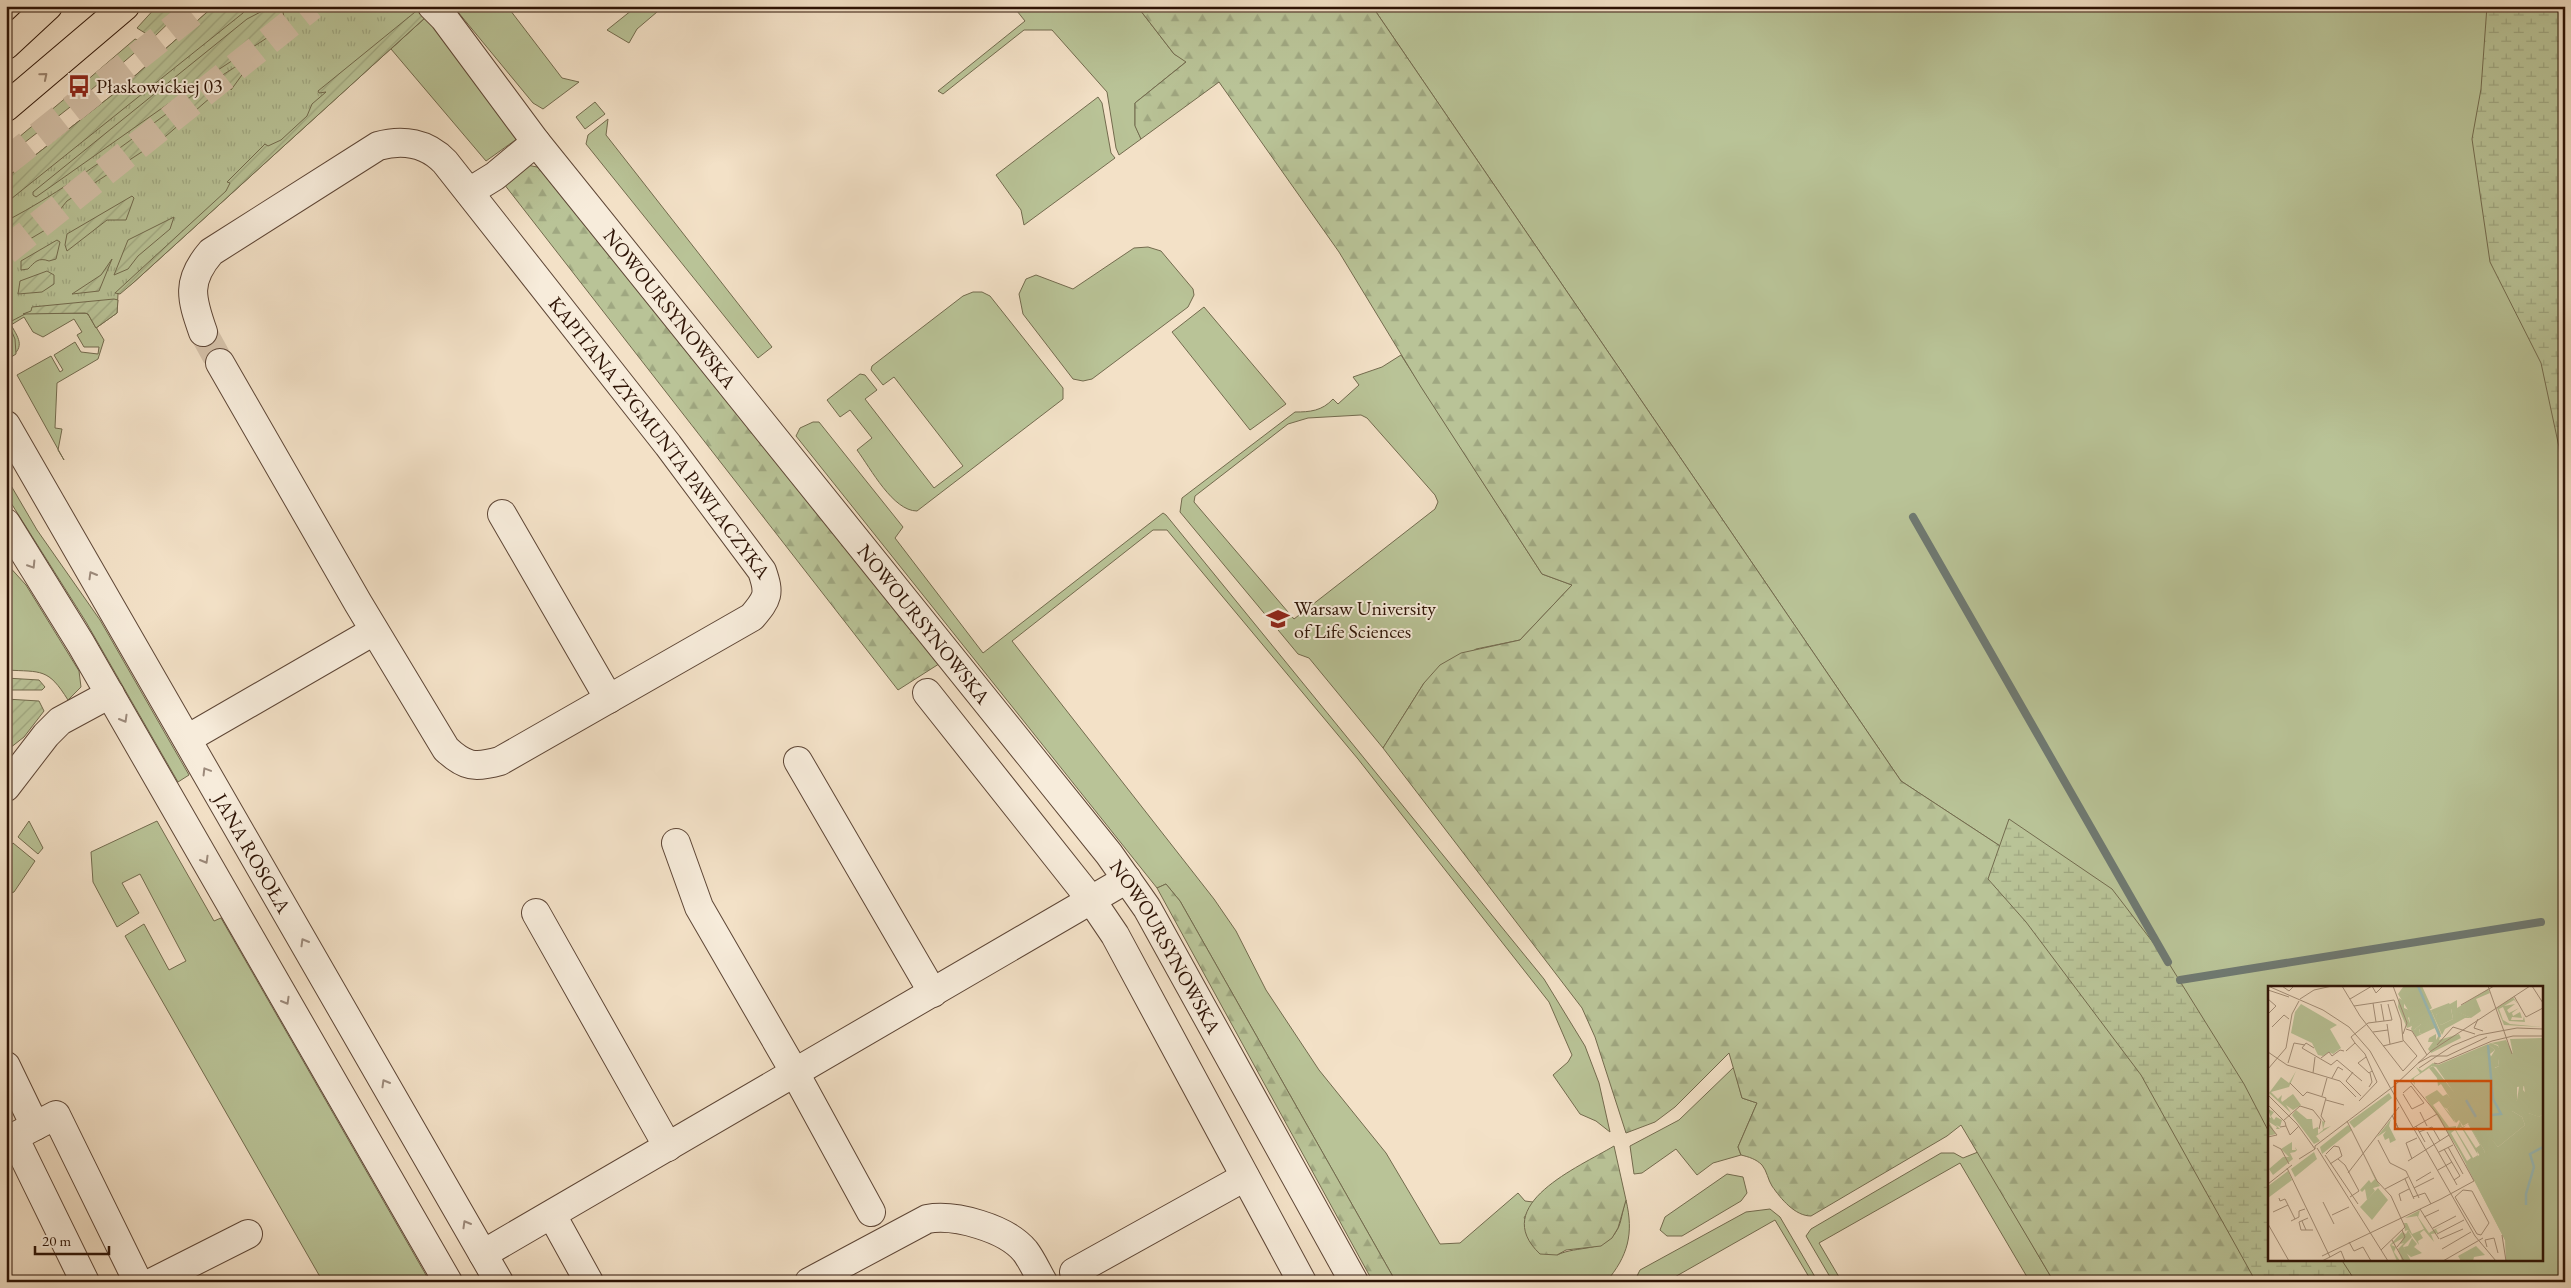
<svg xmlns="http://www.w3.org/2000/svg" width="2571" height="1288" font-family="'EB Garamond',serif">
<defs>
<pattern id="forest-firs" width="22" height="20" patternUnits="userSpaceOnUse" patternTransform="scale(1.25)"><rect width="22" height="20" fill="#b9c397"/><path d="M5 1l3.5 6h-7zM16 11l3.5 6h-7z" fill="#9fa781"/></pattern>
<pattern id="wetland-marsh" width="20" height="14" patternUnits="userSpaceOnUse" patternTransform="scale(1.25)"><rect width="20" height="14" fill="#b9c397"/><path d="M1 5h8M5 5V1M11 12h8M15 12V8" fill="none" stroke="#9fa781"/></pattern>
<pattern id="park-tufts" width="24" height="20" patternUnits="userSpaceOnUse" patternTransform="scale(1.25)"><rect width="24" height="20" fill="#b9c397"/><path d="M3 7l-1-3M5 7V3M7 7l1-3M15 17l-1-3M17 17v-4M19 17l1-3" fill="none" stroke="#9fa781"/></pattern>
<pattern id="garden-furrows" width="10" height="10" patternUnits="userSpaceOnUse" patternTransform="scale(1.25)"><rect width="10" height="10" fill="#b9c397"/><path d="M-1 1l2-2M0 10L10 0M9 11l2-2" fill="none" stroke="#9fa781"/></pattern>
</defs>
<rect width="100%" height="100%" fill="#f3e1c7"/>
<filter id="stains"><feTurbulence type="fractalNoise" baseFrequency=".004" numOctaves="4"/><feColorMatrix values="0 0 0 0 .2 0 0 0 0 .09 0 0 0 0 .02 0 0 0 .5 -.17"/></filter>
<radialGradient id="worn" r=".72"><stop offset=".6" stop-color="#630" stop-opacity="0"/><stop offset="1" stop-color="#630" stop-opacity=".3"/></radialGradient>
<g fill="#b9c397" stroke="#736b4e" fill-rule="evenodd">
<path d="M453,6H507L562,78L579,82L543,109L533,103Z"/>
<path d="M637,6H664L637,29L629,43L607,30Z"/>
<path d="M1013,6H1137L1174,54L1187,61L1135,103V125L1141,139L1119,155L1116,148L1107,92L1052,30H1024L943,94L938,91L1025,21Z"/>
<path d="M1372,6H2565V1282H2317L2301,1259H2542V987H2270V1208L2061,886L1901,781Z"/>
<path d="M427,16L521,136L486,161L391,49Z"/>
<path d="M135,39L146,43L91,90L85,82Z"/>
<path d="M68,96L74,104L6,157V148Z"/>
<path d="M1098,97L1102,103L1111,153L1115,158L1024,225L1021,210L996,175Z"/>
<path d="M595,102L605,114L585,129L576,117Z"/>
<path d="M608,119L606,135L772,347L758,358L586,144L588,135Z"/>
<path d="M1148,247L1161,251L1193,289L1194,295L1188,307L1092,379L1083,381L1073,379L1023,314L1019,294L1026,279L1036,275L1073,289L1134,248Z"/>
<path d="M973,292H982L990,296L1063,388V399L917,511C893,511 871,469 857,450L872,438L850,410L840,417L827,400L860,374L865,375L877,390L865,399L934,488L963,466L894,377L883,385L871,370L872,366L963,296Z"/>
<path d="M1204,307L1286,404L1250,430L1172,332Z"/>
<path d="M27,313H85L88,314L104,340L98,359L57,383L55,428L62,429L58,450L64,460L17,375L51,356L60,372L63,370L54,355L75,342L81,352L98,354L99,347H84L77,335L82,332L74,319L43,337L33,332L24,317L11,325C20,340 25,348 8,359L6,318Z"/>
<path d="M1401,355L1542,574L1572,585L1520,640L1476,649L1424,683L1383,748L1309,658L1298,654L1180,512L1182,498L1295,412C1310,412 1322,411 1333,399L1338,404L1359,385L1353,377L1382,367ZM1361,415L1367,418L1435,495L1438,502L1435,509L1294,619L1194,502L1195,496L1288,424L1308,418Z"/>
<path d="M813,422H819L903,527L895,538L983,653L1163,513L1166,515L1544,979L1585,1046L1599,1083L1610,1132L1596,1121L1580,1114L1553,1075L1568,1062L1572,1055L1549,1002L1358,759L1167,530H1153L1012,641L1214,899L1236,931L1266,990L1319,1070L1386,1153L1440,1244L1460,1243L1518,1193L1525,1201L1533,1202L1524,1218L1557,1255C1578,1245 1605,1253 1617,1230C1622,1222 1622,1210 1626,1200C1634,1234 1628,1256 1606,1282H1396L1180,901L1166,884L1157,888L796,436L800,428Z"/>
<path d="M6,477L37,530L100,620L189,775L178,782L86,622L6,495Z"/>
<path d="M6,563L26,585L79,671L81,687L68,700C48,668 42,672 6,670Z"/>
<path d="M29,821L43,848L38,854L18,837Z"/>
<path d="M157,821L214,921L221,918L430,1282H323L125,936L144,924L169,970L186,961L140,874L122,883L139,913L117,927L93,882L91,852Z"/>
<path d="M13,843L35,861L14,892L6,895V852Z"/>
<path d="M1734,1067L1742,1098L1757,1103L1738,1147L1741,1155L1713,1163L1697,1175L1676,1149L1642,1173L1634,1174L1630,1146L1679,1120Z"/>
<path d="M1978,1152L2054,1282H2030L1960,1163L1819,1243L1842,1282H1833L1806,1236L1811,1229L1941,1153H1954L1963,1158Z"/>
<path d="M1727,1174L1743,1177L1747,1193L1741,1201L1682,1236H1667L1660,1230L1665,1217Z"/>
<path d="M1770,1209L1780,1217L1818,1282H1812L1775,1220L1666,1282H1634L1640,1270L1746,1212Z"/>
</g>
<g fill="url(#forest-firs)" stroke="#736b4e">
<path d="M1137,6H1372L1901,781L2061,886L2270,1259L2317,1282H2054L1961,1125L1947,1136L1811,1216C1795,1216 1781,1199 1772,1186C1768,1180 1767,1171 1762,1165C1756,1159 1749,1157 1741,1155L1738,1147L1757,1103L1742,1098L1729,1053L1675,1107L1655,1122L1626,1133L1595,1037L1582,1008L1383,748L1424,683L1440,665L1461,653L1520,640L1572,585L1542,574L1421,387L1339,252L1219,82L1141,139L1135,126V103L1186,62L1174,54Z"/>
<path d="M527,165L537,167L543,172L942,662L898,690L504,184Z"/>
<path d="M1166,884L1180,901L1396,1282H1373L1157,888Z"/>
<path d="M1614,1146L1626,1200L1618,1228L1612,1238L1601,1246L1566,1250L1557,1255L1540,1254C1488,1205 1579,1167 1614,1146Z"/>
</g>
<g fill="url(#wetland-marsh)" stroke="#736b4e">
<path d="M2487,6H2565V512L2559,447L2541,363L2490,262L2472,139L2481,89Z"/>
<path d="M2009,819L2112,889L2168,962L2244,1084L2270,1134V1259H2341L2356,1282H2256L2141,1075L2026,922L1988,879Z"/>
</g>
<path fill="url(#park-tufts)" stroke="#736b4e" d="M214,6H419L427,16L133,283L118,294L117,313L96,328L88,314L85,313H27L8,323L15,339L16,354L8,359L6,178L120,89Z"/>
<g fill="url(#garden-furrows)" stroke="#736b4e">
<path d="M157,6H186L153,38L137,28Z"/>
<path d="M214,6H249L243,13L6,203V178L120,89Z"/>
<path d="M272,6H282L285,23L282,28L192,87L36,197L33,195V192L247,19Z"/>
<path d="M420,8L427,16L133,283L120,294L115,293L226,191L230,183L227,182L265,144L268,146L281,140L307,116L312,104L326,92L319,93L318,91Z"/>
<path d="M250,58L252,61L231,90L230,85H225L166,136L67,201L62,207L57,223L25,242H16L6,249V215L10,219C95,174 167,107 250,58Z"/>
<path d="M132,196L134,198L126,220H107L67,251L65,245L67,234Z"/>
<path d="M174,217L170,229L138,256L128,269L114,275L128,240Z"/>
<path d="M57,240L60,242L56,259L49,261C38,257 35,262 28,269L21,270V261Z"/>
<path d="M112,259L99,291L72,294L101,275Z"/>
<path d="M47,271L54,275V284L42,292L18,294L20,281Z"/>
<path d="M114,299L118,300L117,313L96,328L88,314L85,313L23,314L31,311L32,307Z"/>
<path d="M6,678L39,680L45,687L42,690H6Z"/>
<path d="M6,699L39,701L44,711L24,737L10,748L6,742Z"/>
</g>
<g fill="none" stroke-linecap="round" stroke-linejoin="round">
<g stroke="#6f7971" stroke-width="8">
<path d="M1913,517L2168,962"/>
<path d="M2180,980L2541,922"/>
</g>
<path stroke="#d5c2aa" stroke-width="28" stroke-dasharray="28 14" stroke-linecap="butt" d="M203,332L220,363"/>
<g stroke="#d5c2aa" stroke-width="28" stroke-dasharray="28 14" stroke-linecap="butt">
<path d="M6,162L201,6"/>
<path d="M6,251L312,6"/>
</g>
<defs>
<g id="minor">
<path id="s1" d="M432,6L444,18L536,142L1109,854L1147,908L1354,1282"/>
<path d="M469,192L495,176L536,142"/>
<path id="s2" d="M203,332C191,298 186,281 211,252L378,146C403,139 427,143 445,162L668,445L762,571C770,594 768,598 752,617L500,761C475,768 465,767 446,749L358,603L220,363"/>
<path id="s3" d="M6,425L499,1282"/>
<path d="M502,514L609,699"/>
<path d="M6,523L81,644L448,1282"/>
<path d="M927,693L1092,901L1115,935L1302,1282"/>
<path d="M187,739L374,631"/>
<path d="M798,761L933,993"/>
<path d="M6,787L46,735L60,721L110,694"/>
<path d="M676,843L699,907L795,1073L871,1212"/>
<path d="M536,913L668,1147"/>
<path d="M6,1066L35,1126"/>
<path d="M552,1215L589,1282"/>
<path d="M483,1254L1127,879"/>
<path d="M1074,1272L1245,1177"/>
<path d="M85,1282L14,1137L56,1115L138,1282"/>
<path d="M153,1282L248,1234"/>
<path d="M809,1282L927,1219C955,1214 1006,1228 1025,1251C1032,1260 1037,1272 1043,1282"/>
</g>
<g id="major">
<path d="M6,45L48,6"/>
<path d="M6,107L125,6"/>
</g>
</defs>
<use href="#minor" stroke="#5e4636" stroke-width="30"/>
<use href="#major" stroke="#2d1305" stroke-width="30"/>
<use href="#minor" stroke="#f7ecdb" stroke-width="28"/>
<use href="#major" stroke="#f3e1c7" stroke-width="28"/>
</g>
<defs><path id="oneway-chevron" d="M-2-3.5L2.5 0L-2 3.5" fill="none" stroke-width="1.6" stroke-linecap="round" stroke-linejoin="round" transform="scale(1.25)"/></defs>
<use stroke="#9a8470" href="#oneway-chevron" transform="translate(44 76) rotate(-40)"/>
<g stroke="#9c8a7b">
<use href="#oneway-chevron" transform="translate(32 565) rotate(58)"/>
<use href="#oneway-chevron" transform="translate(92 575) rotate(-120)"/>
<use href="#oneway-chevron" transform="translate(124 719) rotate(60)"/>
<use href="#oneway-chevron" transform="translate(206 771) rotate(-121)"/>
<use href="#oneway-chevron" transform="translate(205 860) rotate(60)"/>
<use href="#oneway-chevron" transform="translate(304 942) rotate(-120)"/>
<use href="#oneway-chevron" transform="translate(286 1001) rotate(60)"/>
<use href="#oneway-chevron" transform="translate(385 1083) rotate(-120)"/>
<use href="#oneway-chevron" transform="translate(466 1224) rotate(-120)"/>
</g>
<defs>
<symbol id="bus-bare" viewBox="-9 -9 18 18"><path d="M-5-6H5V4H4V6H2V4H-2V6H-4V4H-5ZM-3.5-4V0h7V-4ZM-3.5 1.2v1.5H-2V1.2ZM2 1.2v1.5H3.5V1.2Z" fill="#8f2418" stroke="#f7ecdb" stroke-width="2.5" paint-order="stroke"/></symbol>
<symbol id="university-bare" viewBox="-9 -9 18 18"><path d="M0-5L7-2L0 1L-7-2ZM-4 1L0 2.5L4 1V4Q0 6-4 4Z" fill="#8f2418" stroke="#f7ecdb" stroke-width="2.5" paint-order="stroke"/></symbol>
</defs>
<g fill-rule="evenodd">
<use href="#bus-bare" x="63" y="70" width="32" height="32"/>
<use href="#university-bare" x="1262" y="603" width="32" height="32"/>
</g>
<g text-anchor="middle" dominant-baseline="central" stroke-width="4" stroke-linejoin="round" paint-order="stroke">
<g font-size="20" fill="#2d1305" stroke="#f7ecdb" text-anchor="start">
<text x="96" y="86">Płaskowickiej 03</text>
<text x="1294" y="608">Warsaw University<tspan x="1294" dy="23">of Life Sciences</tspan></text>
</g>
<g font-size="20" fill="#2d1305" stroke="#f7ecdb">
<text stroke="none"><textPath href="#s1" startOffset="385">NOWOURSYNOWSKA</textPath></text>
<text stroke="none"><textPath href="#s2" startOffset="706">KAPITANA ZYGMUNTA PAWLACZYKA</textPath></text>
<text stroke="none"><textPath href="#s1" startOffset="790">NOWOURSYNOWSKA</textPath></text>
<text stroke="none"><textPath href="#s3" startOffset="494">JANA ROSOŁA</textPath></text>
<text stroke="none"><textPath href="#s1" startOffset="1194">NOWOURSYNOWSKA</textPath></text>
</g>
</g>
<g transform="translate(2268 986)">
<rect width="275" height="275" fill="#f3e1c7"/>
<path d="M142,0H154L164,22L160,25L163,24L173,48L171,54L191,48L193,52L163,67L160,63L165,56H160L161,52L168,48V54L171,49L167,42L154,48L151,47L152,43L146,44L153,38L142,37L140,24L130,8L135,1ZM220,3L222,7L208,13L213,25L203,32L183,23L185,33L173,39L169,34L168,29L182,18L189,14V22ZM245,11L249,17L246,14L236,20L247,18L239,24L241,27L251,22L244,27L245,30L252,26L254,32L244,31L243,34H255L256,30L257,36L241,35L235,21L231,23L235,34L242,38L275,41L236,39L229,22ZM275,52V128L271,131L260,127L256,100L249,101V114L244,125L254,131L257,139L230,161L198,124L168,81L164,80L146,92L147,99L143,93L152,87L148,81L154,85L165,77L170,79L220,58L227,64L222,68L227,82L231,80L230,73L233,70L230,59L223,57L238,54L245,68L242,53ZM28,85L21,101L3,106L10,113L14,109L13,114L14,116L25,108L33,119L25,124L18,119L23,127L1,107L13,91L21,97ZM169,104L175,110L179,108L186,117L179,123L176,121L185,131L187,137L171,115L165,119L181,141L188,140V144L192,135L194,141L201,138L217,166L212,170L209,165L210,170L199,177L157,111ZM200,138L212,159L208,162L195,142ZM193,141L210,169L205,172L188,144ZM187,144L203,172L199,175L183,147ZM0,123L6,126L3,130L6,134L8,131L14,134L12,141L8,139L12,143H8L9,141L1,136L8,148L0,150V131L3,132ZM28,124L39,133H44L45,143L50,141V148L55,144L54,135L57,136L55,143L63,140L48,150L52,155L46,158L24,129ZM123,133L121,140L128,154L122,157L121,152L117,154L115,149L118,145L109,151ZM24,156V164H28L27,161L29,164L27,166L22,167L25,173L5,189L1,183L15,171H21L13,163ZM101,181L112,200L105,202L107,205L99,214L97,203L94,206L92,204L101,194L103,197L107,193ZM152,224L150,231L161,247L167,243L177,239L168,243L170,247L163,248L166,256L156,244L152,247L155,252L150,255L151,259L140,244L137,245L136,237H139L144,248L156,243L149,230L137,232ZM144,252L149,258L146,261L154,267L143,271L137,266L136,261L140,260Z" fill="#b9c397" fill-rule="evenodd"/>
<path d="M131,12L136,15V22L146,26L140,32L142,37L150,33L153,38L146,44L152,42L151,47L154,48L148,51L143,43L144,40L139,42L130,21ZM181,17L183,20L168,29L173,39L185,33L183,22L203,32H197L177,43L174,49L163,24ZM223,57L230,60L236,73H230L231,80L226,82L222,72L227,64L220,58ZM165,80L230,161L257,139L254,131L244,125L242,121L249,114L252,95H256L255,104L262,112L260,127L271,131L275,128V221L237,254L182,147L199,176L217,166L200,137L195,140L191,134L188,137L179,123L185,117L173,98L170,100L169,92L161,82ZM228,86L237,104V120L231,115L225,101L229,98L226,94ZM110,202L120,214L104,234L92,221Z" fill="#b9c397"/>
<path d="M224,92L231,115L226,125L219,100L220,93ZM202,125L229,162L225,167L221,156Z" fill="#b9c397"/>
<path d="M33,18L69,39L62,43L73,62L65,68L61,66L55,70L50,69L44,57L23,47L27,26ZM121,107L124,112L86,142L81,136ZM259,127L275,132V275H238L237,254L198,179L265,142ZM80,139L84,144L54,168L52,161ZM46,166L49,173L27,191L23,183ZM20,185L24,194L0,212V200ZM208,260L217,269L206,271L205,275H193L190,270Z" fill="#b9c397"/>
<path d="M140,244L144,251L135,260L143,275H134L130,263L136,257L132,258L135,252L123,259L128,261L126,266L132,275H129L122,259L134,246L138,248Z" fill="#b9c397"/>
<path fill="none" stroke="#9bbdb9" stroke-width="2.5" d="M150,0L172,51M220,59L225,113L233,128L224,129M198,114L208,131M258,219V208L266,181L262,168L275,161"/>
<path fill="none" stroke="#a48f79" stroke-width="1" d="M0,0L55,24L81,41L102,65L123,103M14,0L21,5L26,0M74,0L92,30L135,85L149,70L135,54L133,34L126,14L86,20M104,0L108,7L115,0M125,0L139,37L135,48M220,0L244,68M264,0L275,17M0,4L21,11M246,10L258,31L275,22M0,13L8,20L0,28M32,13L46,4L64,0M82,13L104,0M105,17L108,36M113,18L116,35M193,19L226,0M210,33L206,42L215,45M119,38L122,58M4,41L16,29L21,33M138,43L144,45L159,69M105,46L120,44M87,57L97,68L109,96L91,115M169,59L185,41L207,48M115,60L135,55M46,62L38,57L34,62L63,79M78,65L87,57L83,51L100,37L124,34L120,18M0,66L19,79L72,95L88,111M98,71L90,77L101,87L104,85M53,72L61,66L64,70L72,64L76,65M20,77L26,57L37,59M150,77L163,70H179L219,51M166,77L170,78L224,55L245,50H275M63,79L69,74L94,95M151,82L184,60L211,49L249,42L275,43M0,83L18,62L24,28L31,15M85,86L78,95L93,110M45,87L47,71M64,92L70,81L75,84M141,94L170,129L206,195L173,213M22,97L35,110L39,106L58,112L53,130L57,136M101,101L104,96L102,87M123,103L207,250L228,275M135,107L143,100L156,117L144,123L135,108M0,109L29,138L47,163V160M54,110L59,92M58,114L76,119M0,119L17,136L18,140L12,141M152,126L159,140M124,129L131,144L128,137M15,135L32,120L45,124L53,134L51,143M79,135L109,195L123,210L137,241L113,264M0,138L9,149L0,151M18,140L22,149L31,140M148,140L157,156M145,142L169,128M151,146L164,141L172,155M159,146L189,199M110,154L122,177L138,185L151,212M5,159L13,163L21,178M47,160L126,100L163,65L262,0M180,161L195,188M49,162L120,275M176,163L192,190L186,194M171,166L185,159M58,168L66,160L71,161L74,170L62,178M57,169L90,218M31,173L47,163M70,173L77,179L91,205L82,211M144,173L138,157L149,152M140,175L181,149M19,182L62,271L54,275M170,184L184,176M80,187L131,121M137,193L146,213M148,195L163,186M0,198L24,179M146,202L166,192M117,203L140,191M195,204L204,205L221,237L213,249L209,248L187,211ZM145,211L157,207L163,218M11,212L12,215L17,213L27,233M133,215L131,208L141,203M55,216L66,238M152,223L171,253M5,226L20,219M64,229L81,221M156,231L171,224M23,235L31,231V225L37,223M34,235L38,244H45M0,238L21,275M165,242L188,230M38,244H33L31,236L40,232M169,248L196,234M234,249L238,275M172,253L195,243M124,254L136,275M81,256L86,265L95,261L103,275M129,261L137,251L134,244M219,261L217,254L226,252L230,267M174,263L203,246M54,270L173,213M62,271L73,265L77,275M175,275L215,252"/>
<path fill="#d5520b" fill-opacity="0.15" stroke="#d5520b" stroke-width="2.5" d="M127,95H223V143H127Z"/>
<rect width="275" height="275" fill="none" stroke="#2d1305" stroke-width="2.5"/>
</g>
<rect width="2571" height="1288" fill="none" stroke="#f3e1c7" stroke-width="25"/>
<rect x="8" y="8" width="2556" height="1273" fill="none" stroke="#2d1305" stroke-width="2.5"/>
<rect x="12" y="12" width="2546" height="1263" fill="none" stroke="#2d1305"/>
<path d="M35 1246v8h74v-8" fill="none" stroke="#2d1305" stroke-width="2.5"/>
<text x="42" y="1246" font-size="15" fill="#2d1305" stroke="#f7ecdb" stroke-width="4" paint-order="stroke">20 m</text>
<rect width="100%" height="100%" filter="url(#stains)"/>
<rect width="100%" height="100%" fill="url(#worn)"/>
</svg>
